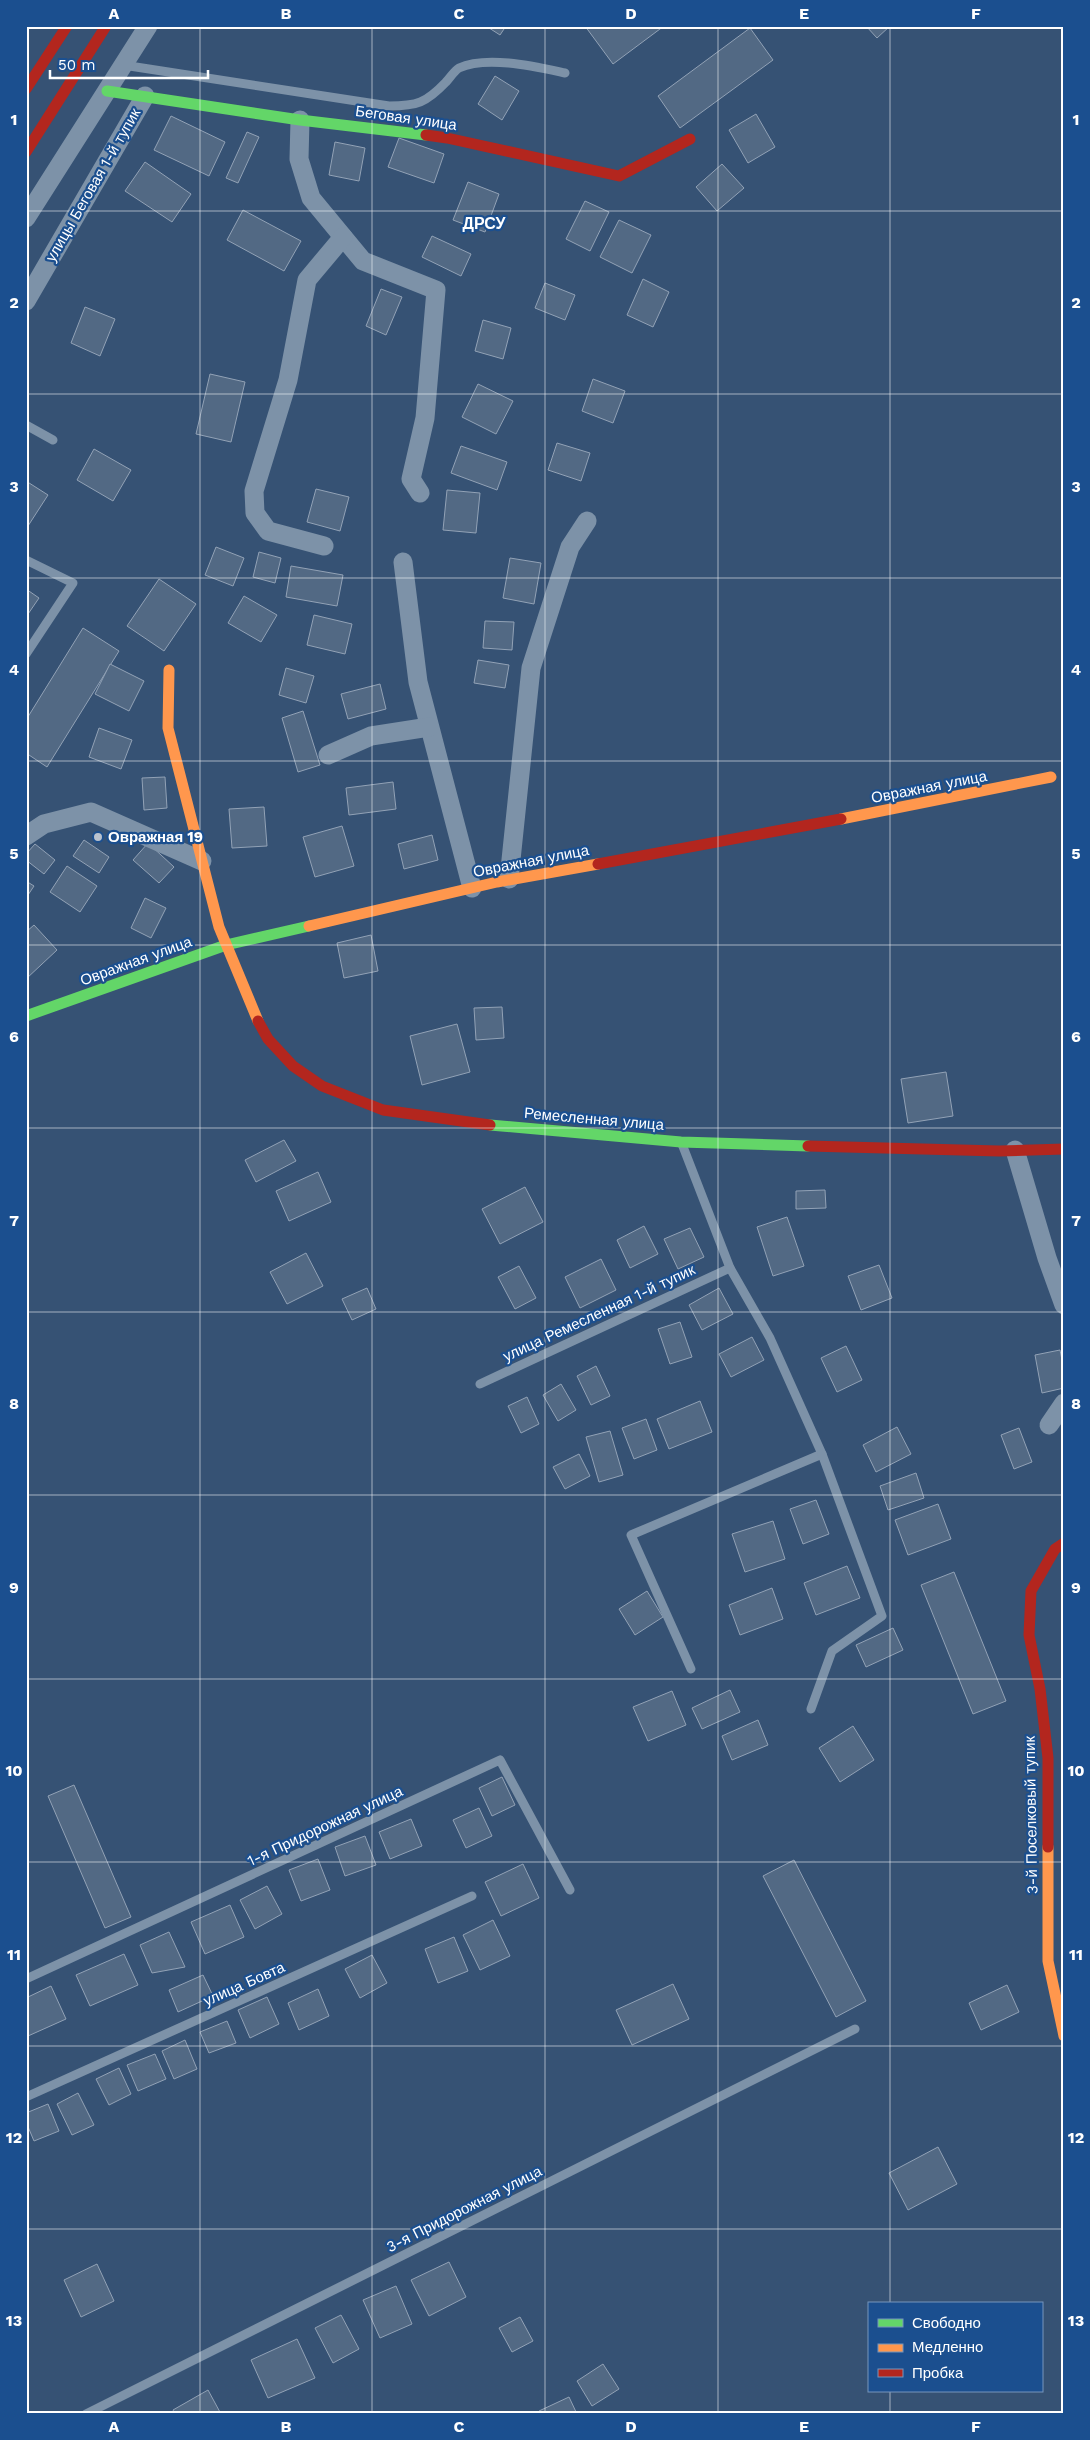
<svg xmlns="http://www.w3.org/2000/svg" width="1090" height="2440" font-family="'Work Sans',sans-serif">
<rect width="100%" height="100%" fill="#365274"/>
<g fill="#526984" stroke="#92a2b6">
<path d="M486,26H506L500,35Z"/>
<path d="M585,26H664L613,64Z"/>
<path d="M866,26H890L877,38Z"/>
<path d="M750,28L773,60L680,128L658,96Z"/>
<path d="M495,76L519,91L502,120L478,104Z"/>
<path d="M756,114L775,147L748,163L729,130Z"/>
<path d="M171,116L225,142L209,176L154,150Z"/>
<path d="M247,132L259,137L238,183L226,178Z"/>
<path d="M399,138L444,154L434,183L388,167Z"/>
<path d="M335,142L365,148L359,181L329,175Z"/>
<path d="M145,162L191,194L172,222L125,191Z"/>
<path d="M722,164L744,188L717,211L696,187Z"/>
<path d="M468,182L499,194L485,232L453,220Z"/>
<path d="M585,201L609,212L590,251L566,239Z"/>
<path d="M243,210L301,241L284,271L227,240Z"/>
<path d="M619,220L651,235L632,273L600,257Z"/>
<path d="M432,236L471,254L461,276L422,257Z"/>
<path d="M643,279L669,292L653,327L627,315Z"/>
<path d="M545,283L575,295L565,320L535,308Z"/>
<path d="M381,289L402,297L386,335L366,326Z"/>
<path d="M85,307L115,319L100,356L71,343Z"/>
<path d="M483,320L511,328L503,359L475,351Z"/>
<path d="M210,374L245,382L231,442L196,434Z"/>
<path d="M593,379L625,391L613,423L582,411Z"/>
<path d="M478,384L513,401L496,434L462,417Z"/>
<path d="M557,443L590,453L581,481L548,470Z"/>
<path d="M461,446L507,462L497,490L451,473Z"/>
<path d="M94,449L131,470L113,501L77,480Z"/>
<path d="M26,481L48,495L28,526L26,525Z"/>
<path d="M316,489L349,497L340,531L307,522Z"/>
<path d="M447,490L480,493L476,533L443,530Z"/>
<path d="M216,547L244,558L233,586L205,575Z"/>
<path d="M259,552L281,558L275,583L253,577Z"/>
<path d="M510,558L541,563L534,604L503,598Z"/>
<path d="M291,566L343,575L337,606L286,597Z"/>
<path d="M159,579L196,604L164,651L127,626Z"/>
<path d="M26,589L39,598L26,617Z"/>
<path d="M244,596L277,615L261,642L228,623Z"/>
<path d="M314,615L352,624L345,654L307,645Z"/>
<path d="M485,621L514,622L512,650L483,648Z"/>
<path d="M83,628L119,651L47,767L26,753V720Z"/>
<path d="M478,660L509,665L505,688L474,683Z"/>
<path d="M110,664L144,681L129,711L95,694Z"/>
<path d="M286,668L314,676L306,703L279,695Z"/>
<path d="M380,684L386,709L348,719L341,694Z"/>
<path d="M303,711L320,765L298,772L282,718Z"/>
<path d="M99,728L132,740L121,769L89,757Z"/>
<path d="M165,777L167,808L144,810L142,778Z"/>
<path d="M393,782L396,809L349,815L346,788Z"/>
<path d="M264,807L267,846L232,848L229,809Z"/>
<path d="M342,826L354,866L315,877L303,837Z"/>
<path d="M432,835L438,860L404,869L398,844Z"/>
<path d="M84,840L109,857L99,873L73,856Z"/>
<path d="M148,843L174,867L159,883L133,860Z"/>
<path d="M35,844L55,860L44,874L26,860V854Z"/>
<path d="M67,866L97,886L80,912L50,892Z"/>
<path d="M26,881L34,886L26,898Z"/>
<path d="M145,898L166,908L151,938L131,928Z"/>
<path d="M34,925L57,950L26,979V932Z"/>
<path d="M371,935L378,971L344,978L337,943Z"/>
<path d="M502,1007L504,1038L476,1040L474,1008Z"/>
<path d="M457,1024L470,1072L422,1085L410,1036Z"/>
<path d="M946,1072L953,1116L908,1123L901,1079Z"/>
<path d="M284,1140L296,1161L256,1182L245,1160Z"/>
<path d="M318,1172L331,1202L289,1221L276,1191Z"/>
<path d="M525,1187L543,1222L500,1244L482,1209Z"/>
<path d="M825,1190L826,1208L796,1209V1191Z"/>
<path d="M787,1217L804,1266L773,1276L757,1227Z"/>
<path d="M644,1226L658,1254L630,1268L617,1240Z"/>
<path d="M690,1228L704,1257L678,1269L664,1239Z"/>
<path d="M306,1253L323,1286L287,1304L270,1272Z"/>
<path d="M601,1259L616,1290L580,1308L565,1277Z"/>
<path d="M879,1265L892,1298L861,1310L848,1276Z"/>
<path d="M519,1266L536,1298L515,1309L498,1277Z"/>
<path d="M367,1288L376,1309L352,1320L342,1299Z"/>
<path d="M719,1288L733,1314L702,1330L689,1305Z"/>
<path d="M680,1322L692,1357L670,1364L658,1329Z"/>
<path d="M752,1337L764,1360L731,1377L719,1354Z"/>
<path d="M846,1346L862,1380L837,1392L821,1358Z"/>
<path d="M1060,1350L1064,1370V1388L1042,1393L1035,1355Z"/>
<path d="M596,1366L610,1396L591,1405L577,1376Z"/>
<path d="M561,1384L576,1410L558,1421L543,1395Z"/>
<path d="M527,1397L539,1424L521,1433L508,1406Z"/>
<path d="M700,1401L712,1432L669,1449L657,1419Z"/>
<path d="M646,1419L657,1450L634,1459L622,1428Z"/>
<path d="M897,1427L911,1454L876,1472L863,1445Z"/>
<path d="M1019,1428L1032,1462L1014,1469L1001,1435Z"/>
<path d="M610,1431L623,1475L599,1482L586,1437Z"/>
<path d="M579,1454L590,1476L565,1489L553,1467Z"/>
<path d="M916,1473L924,1498L888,1510L880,1486Z"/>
<path d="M816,1500L829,1534L803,1544L790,1509Z"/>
<path d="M938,1504L951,1539L908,1555L895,1520Z"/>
<path d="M773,1521L785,1559L745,1572L732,1534Z"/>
<path d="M847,1566L860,1598L816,1615L804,1583Z"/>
<path d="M954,1572L1006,1701L973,1714L921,1585Z"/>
<path d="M772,1588L783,1619L740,1635L729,1605Z"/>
<path d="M647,1591L663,1617L635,1635L619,1609Z"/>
<path d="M893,1628L903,1650L866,1667L856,1645Z"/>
<path d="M730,1690L740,1712L702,1729L692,1708Z"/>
<path d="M672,1691L686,1725L648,1741L633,1707Z"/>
<path d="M758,1720L768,1745L732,1760L722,1736Z"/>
<path d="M853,1726L874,1760L840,1782L819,1748Z"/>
<path d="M502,1777L515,1805L492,1816L479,1788Z"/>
<path d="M74,1785L131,1917L105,1928L48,1796Z"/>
<path d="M479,1808L492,1836L466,1848L453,1820Z"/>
<path d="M411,1819L422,1846L390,1859L379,1832Z"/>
<path d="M365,1836L376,1865L345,1876L335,1847Z"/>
<path d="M318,1859L330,1890L301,1901L289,1870Z"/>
<path d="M794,1860L866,2001L836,2017L763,1876Z"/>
<path d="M523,1864L539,1898L501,1916L485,1882Z"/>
<path d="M267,1886L282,1914L255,1929L240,1900Z"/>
<path d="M230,1905L244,1937L205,1954L191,1922Z"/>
<path d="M493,1920L510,1956L480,1970L463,1935Z"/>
<path d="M169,1932L185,1967L152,1973L140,1945Z"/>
<path d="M454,1937L468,1971L438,1983L425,1949Z"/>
<path d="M124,1954L138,1985L90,2006L76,1975Z"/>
<path d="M372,1955L387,1983L360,1998L345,1969Z"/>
<path d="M203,1975L213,1996L178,2012L169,1990Z"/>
<path d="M673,1984L689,2019L632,2045L616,2010Z"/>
<path d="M1007,1985L1019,2012L981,2030L969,2003Z"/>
<path d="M51,1986L66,2019L28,2036L26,2031V1998Z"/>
<path d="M318,1989L329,2016L299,2030L288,2003Z"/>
<path d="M267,1997L279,2024L250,2038L238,2010Z"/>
<path d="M227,2021L236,2043L209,2053L200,2032Z"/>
<path d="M185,2040L197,2069L174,2079L162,2051Z"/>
<path d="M155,2054L166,2079L138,2091L127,2065Z"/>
<path d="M119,2068L131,2094L109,2105L96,2079Z"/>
<path d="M78,2093L94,2125L72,2135L57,2104Z"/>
<path d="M48,2104L59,2131L34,2141L26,2122V2113Z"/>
<path d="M938,2147L957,2184L908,2210L889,2173Z"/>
<path d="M449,2262L466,2297L429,2316L411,2280Z"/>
<path d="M97,2264L114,2301L81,2317L64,2280Z"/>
<path d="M396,2286L412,2324L380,2338L363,2300Z"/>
<path d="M341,2315L359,2349L333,2363L315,2328Z"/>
<path d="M520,2317L533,2341L512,2352L499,2328Z"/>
<path d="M297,2339L315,2378L268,2398L251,2360Z"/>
<path d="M603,2364L619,2389L592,2406L577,2381Z"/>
<path d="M208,2390L221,2414H175L173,2410Z"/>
<path d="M569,2397L577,2414H541L539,2411Z"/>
</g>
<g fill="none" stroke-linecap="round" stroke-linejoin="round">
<g stroke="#7d92a8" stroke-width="9">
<path d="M123,65L389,106C417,106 426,103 446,82C450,78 454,71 459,68C487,55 537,67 565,73"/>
<path d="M26,425L53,440"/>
<path d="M26,560L73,583L26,654"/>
<path d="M480,1384L730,1268L682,1144"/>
<path d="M691,1669L631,1535L822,1454L770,1338L730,1268"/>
<path d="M811,1709L832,1651L882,1616L822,1454"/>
<path d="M26,1979L500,1760L570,1890"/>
<path d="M26,2097L472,1896"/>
<path d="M86,2414L855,2029"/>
</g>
<g stroke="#7d92a8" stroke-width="19">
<path d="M300,120L299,159L311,198L363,261L436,290L425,418L411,479L420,493"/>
<path d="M26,218L148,26"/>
<path d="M26,301L145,96"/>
<path d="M324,546L268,531L255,513L254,491L288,380L307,280L343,237"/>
<path d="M403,562L418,682L472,888"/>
<path d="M328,755L371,736L429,727"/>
<path d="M26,836L44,824L91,812L202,861"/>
<path d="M509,879L531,668L570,547L587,521"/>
<path d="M1015,1150L1047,1258L1064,1305"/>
<path d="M1049,1425L1064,1403"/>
</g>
<g stroke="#63d668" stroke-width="11">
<path d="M107,91L300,120L426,135"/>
<path d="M26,1016L226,945L309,926"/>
<path d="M490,1125L681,1142L808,1146"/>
</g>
<g stroke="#ff974d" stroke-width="11">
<path d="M169,670L168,728L219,927L258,1021"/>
<path d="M841,819L1051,777"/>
<path d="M309,926L497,882L598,864"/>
<path d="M1048,1847V1961L1064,2036"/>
</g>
<g stroke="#b3261e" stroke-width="11">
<path d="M26,89L67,26"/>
<path d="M426,135L447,138L619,176L690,139"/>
<path d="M26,152L106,26"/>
<path d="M598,864L841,819"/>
<path d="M258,1021L268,1039L293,1066L322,1086L383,1110L490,1125"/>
<path d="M808,1146L999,1151L1064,1149"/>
<path d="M1048,1847V1758L1040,1689L1029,1635L1031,1591L1055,1549L1064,1543"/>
</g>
</g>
<path fill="none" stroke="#fff" stroke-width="1" stroke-opacity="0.55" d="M200,26V2414M372,26V2414M545,26V2414M718,26V2414M890,26V2304M26,211H1064M26,394H1064M26,578H1064M26,761H1064M26,945H1064M26,1128H1064M26,1312H1064M26,1495H1064M26,1679H1064M26,1862H1064M26,2046H1064M26,2229H1064M890,2391V2414"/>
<circle fill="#b9c2ce" stroke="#1b4f8f" stroke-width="2" cx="98" cy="837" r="5"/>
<g text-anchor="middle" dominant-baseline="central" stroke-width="4.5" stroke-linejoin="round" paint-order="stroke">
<g font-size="15" fill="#fff" stroke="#1b4f8f">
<text transform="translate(406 118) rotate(8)">Беговая улица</text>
<text transform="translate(93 185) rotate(-60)">улицы Беговая 1-й тупик</text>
<text transform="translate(929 787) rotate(-11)">Овражная улица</text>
<text transform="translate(531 861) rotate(-11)">Овражная улица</text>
<text transform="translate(136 961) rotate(-20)">Овражная улица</text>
<text transform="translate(594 1119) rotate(5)">Ремесленная улица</text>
<text transform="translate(599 1313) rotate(-25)">улица Ремесленная 1-й тупик</text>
<text transform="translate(1031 1815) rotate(-91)">3-й Поселковый тупик</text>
<text transform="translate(325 1826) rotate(-25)">1-я Придорожная улица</text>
<text transform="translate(244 1984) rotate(-24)">улица Бовта</text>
<text transform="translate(464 2209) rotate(-27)">3-я Придорожная улица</text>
</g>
<g font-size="15" font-weight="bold" fill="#fff" stroke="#1b4f8f" text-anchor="start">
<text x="108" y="837">Овражная 19</text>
</g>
<g font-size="16" font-weight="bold" fill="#fff" stroke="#1b4f8f">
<text x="484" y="223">ДРСУ</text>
</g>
</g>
<rect width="1090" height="2440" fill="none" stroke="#1b4f8f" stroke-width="55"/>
<rect x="868" y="2302" width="175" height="90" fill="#1b4f8f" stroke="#7695bc"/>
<rect x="878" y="2319" width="25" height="8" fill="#63d668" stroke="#7695bc"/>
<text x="912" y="2328" font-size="15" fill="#ffffff">Свободно</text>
<rect x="878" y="2344" width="25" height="8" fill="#ff974d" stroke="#7695bc"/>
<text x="912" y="2352" font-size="15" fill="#ffffff">Медленно</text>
<rect x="878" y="2369" width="25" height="8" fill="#b3261e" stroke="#7695bc"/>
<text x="912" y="2378" font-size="15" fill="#ffffff">Пробка</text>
<path d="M50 70v8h158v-8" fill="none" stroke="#ffffff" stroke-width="2.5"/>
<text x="58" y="70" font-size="15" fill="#ffffff" stroke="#1b4f8f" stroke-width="4" paint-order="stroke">50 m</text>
<rect x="28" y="28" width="1034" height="2384" fill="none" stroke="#fff" stroke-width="2"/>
<g font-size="16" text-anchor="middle" font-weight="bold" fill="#fff">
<text x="114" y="19">A</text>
<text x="286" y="19">B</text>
<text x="459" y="19">C</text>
<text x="631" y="19">D</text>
<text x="804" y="19">E</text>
<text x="976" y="19">F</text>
<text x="14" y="125">1</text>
<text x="1076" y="125">1</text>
<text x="14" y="308">2</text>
<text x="1076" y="308">2</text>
<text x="14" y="492">3</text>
<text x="1076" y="492">3</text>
<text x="14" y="675">4</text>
<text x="1076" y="675">4</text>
<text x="14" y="859">5</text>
<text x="1076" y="859">5</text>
<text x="14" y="1042">6</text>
<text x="1076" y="1042">6</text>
<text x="14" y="1226">7</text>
<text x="1076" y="1226">7</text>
<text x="14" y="1409">8</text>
<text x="1076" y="1409">8</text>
<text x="14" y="1593">9</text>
<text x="1076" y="1593">9</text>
<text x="14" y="1776">10</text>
<text x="1076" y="1776">10</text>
<text x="14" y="1960">11</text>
<text x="1076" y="1960">11</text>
<text x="14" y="2143">12</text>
<text x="1076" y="2143">12</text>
<text x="14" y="2326">13</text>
<text x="1076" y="2326">13</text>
<text x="114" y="2432">A</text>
<text x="286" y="2432">B</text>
<text x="459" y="2432">C</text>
<text x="631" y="2432">D</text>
<text x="804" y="2432">E</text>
<text x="976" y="2432">F</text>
</g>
</svg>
